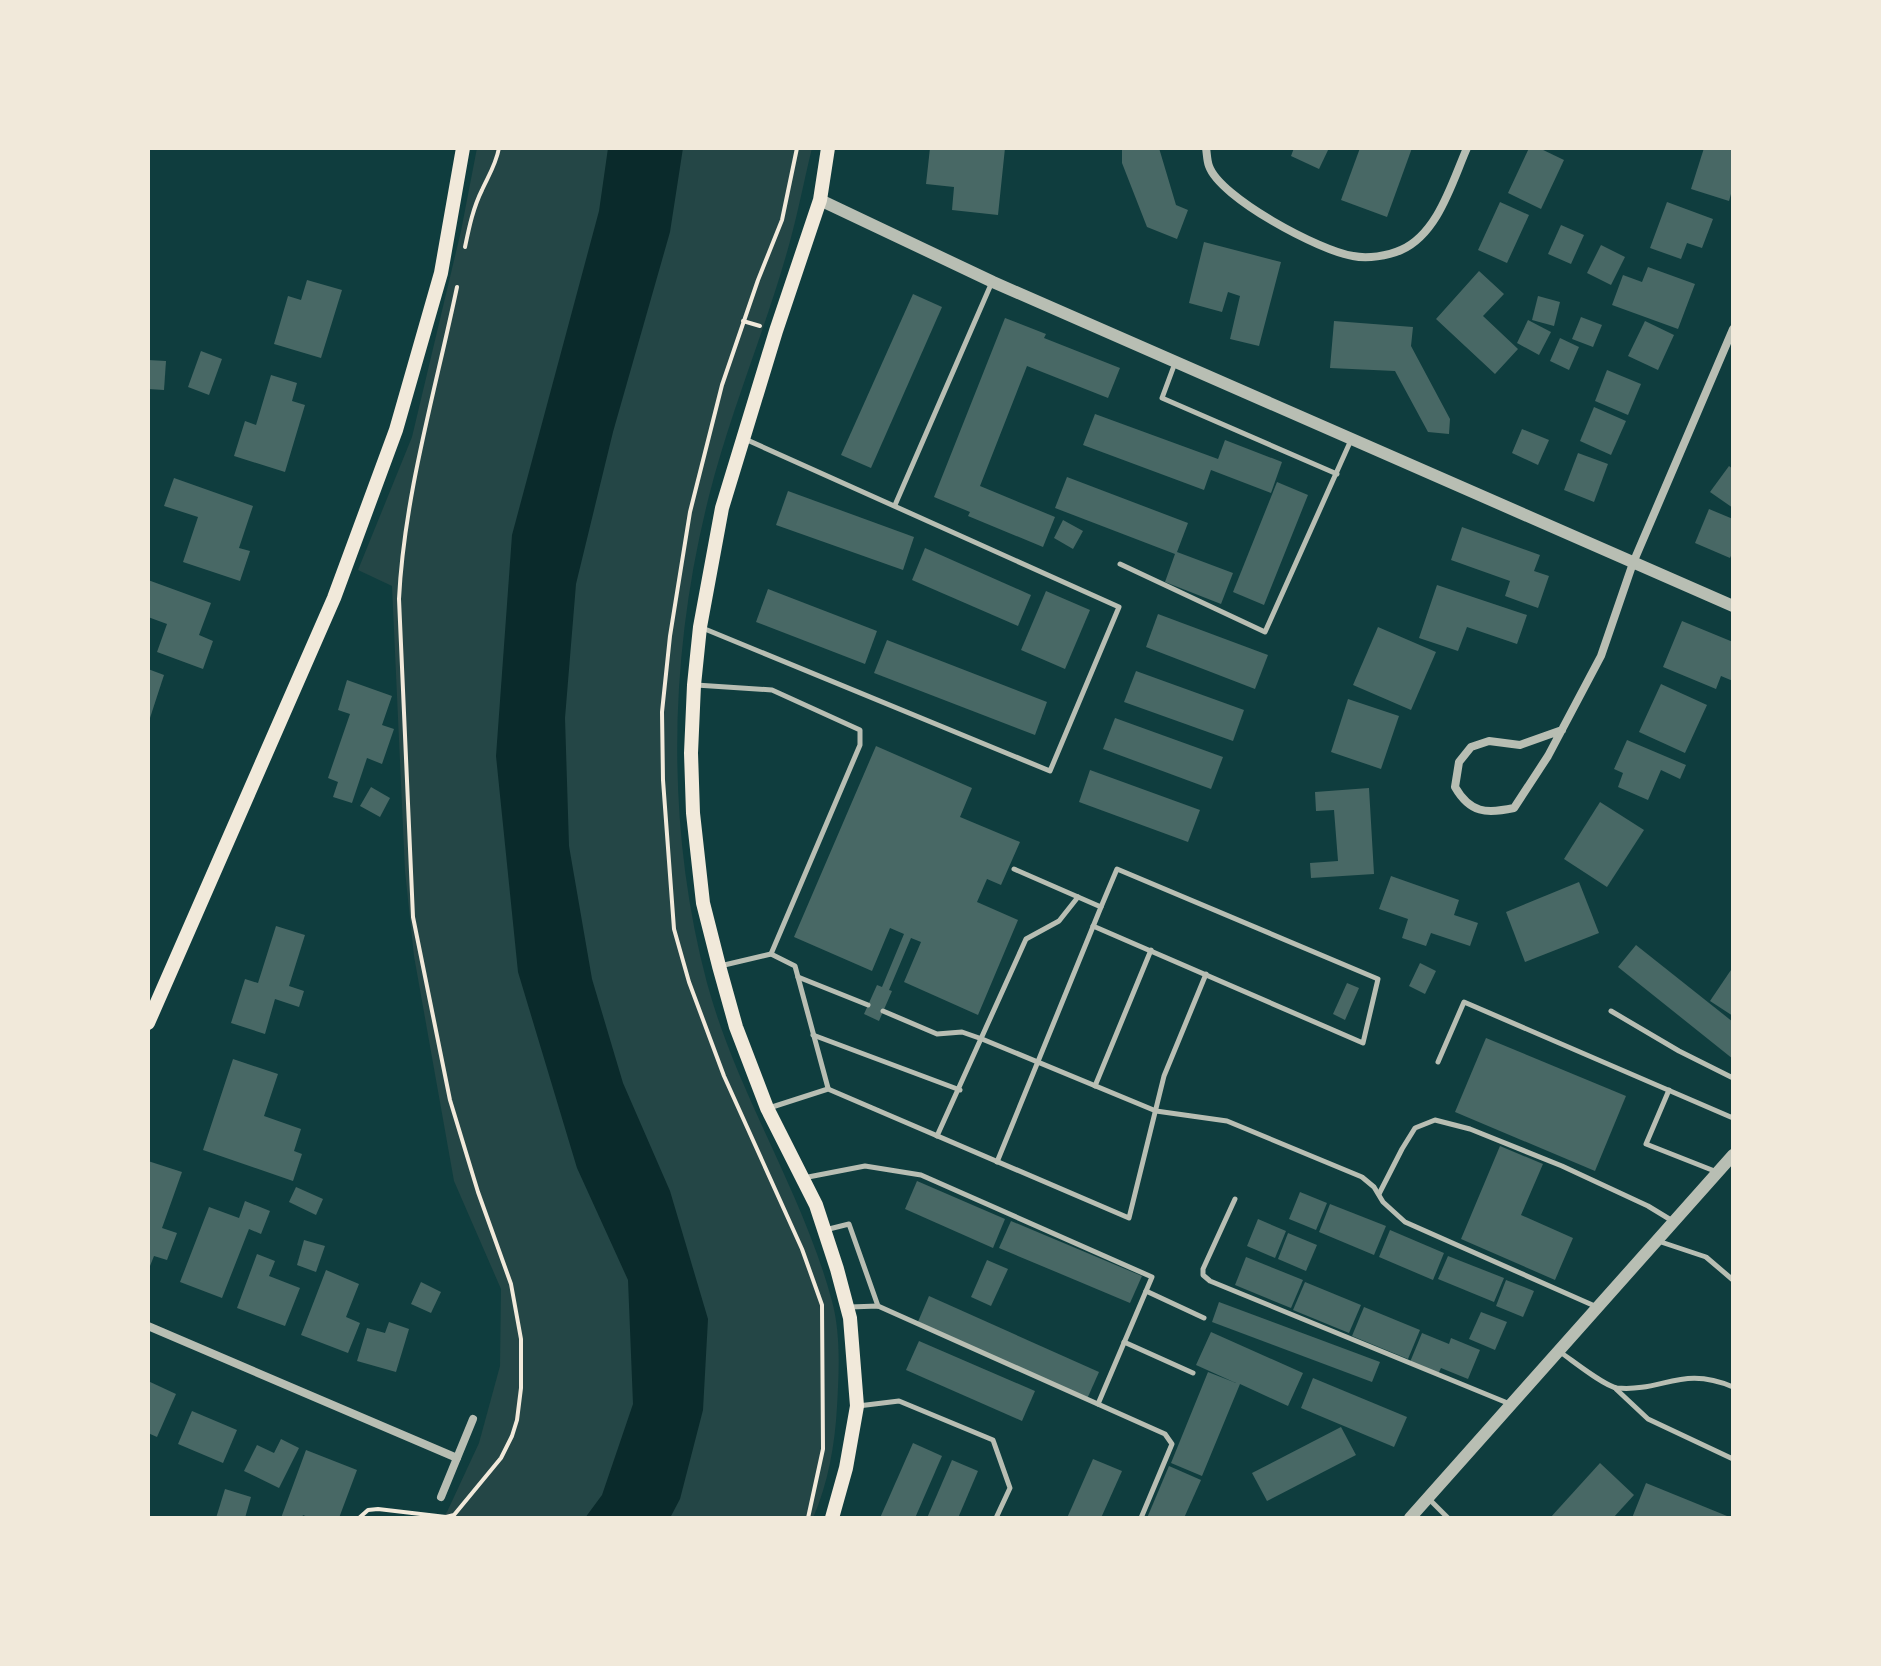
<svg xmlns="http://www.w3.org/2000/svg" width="1881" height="1666" font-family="'DM Sans',sans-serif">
<rect width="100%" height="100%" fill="#0f3d3e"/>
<path fill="#244646" d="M477,148H812C803,185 796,223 785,259C762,338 729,416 709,496C669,654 665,824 707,983C737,1094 802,1190 832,1301C841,1335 839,1372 837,1407C835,1444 828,1484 813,1518H441L447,1512L479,1443L500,1366L501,1289L454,1181L414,956L405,871L392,586L358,570L412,437L461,231Z"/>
<path fill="#0a2a2b" d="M608,148H683L670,232L613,432L576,584L565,718L569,846L592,979L623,1083L670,1191L708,1319L703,1410L680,1499L670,1518H585L602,1495L633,1404L628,1280L577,1168L518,972L496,756L512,535L599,211Z"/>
<g fill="#486865">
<path d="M930,148H1005L998,215L952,210L954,187L926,184Z"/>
<path d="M1122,148H1159L1176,205L1188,210L1177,239L1147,227L1122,163Z"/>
<path d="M1294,148H1329L1319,169L1291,156Z"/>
<path d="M1360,148H1412L1387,217L1341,200Z"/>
<path d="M1529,148H1539L1564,160L1541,209L1508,193Z"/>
<path d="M1704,148H1733V187L1729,201L1691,189Z"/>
<path d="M1500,202L1529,215L1507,263L1478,250Z"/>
<path d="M1667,202L1713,219L1702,248L1687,243L1681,259L1650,248Z"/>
<path d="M1561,225L1584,235L1571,264L1548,254Z"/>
<path d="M1204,242L1281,262L1259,346L1230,339L1240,296L1228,292L1222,312L1189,303Z"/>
<path d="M1601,245L1625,257L1611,285L1587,273Z"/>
<path d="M1648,267L1695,284L1678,329L1612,305L1623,275L1642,282Z"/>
<path d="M1479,271L1504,294L1483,316L1518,349L1495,374L1436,319Z"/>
<path d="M307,280L342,290L321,358L274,344L288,296L301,300Z"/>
<path d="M913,294L942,307L871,468L841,455Z"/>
<path d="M1538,296L1560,302L1554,326L1532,320Z"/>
<path d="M1581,317L1602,325L1593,347L1572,339Z"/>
<path d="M1005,318L1046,334L1044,338L1120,368L1108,398L1027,366L980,486L1055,517L1043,547L968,516L970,512L934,497Z"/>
<path d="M1528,320L1551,332L1539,355L1517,343Z"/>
<path d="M1334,321L1413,327L1411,346L1450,419L1449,434L1428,432L1395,371L1330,368Z"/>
<path d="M1645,321L1674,335L1658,370L1628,356Z"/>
<path d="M1560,338L1579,347L1569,370L1550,361Z"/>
<path d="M201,351L222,359L209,395L188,387Z"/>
<path d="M148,360L166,361L164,390L148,389Z"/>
<path d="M1607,370L1641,384L1628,415L1595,401Z"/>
<path d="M271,375L297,383L292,401L305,405L285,472L234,456L245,421L256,425Z"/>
<path d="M1594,407L1626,421L1611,455L1580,441Z"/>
<path d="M1095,414L1218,459L1225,440L1282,462L1271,493L1211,470L1204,490L1083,445Z"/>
<path d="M1522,429L1549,440L1538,465L1512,453Z"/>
<path d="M1578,453L1608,464L1594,502L1564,490Z"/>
<path d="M1729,466L1733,469V508L1710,492Z"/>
<path d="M1067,477L1188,523L1177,552L1233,573L1221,604L1165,582L1175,554L1055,508Z"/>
<path d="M174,478L253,506L239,548L250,551L240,581L183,562L198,517L164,506Z"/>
<path d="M1277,482L1308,495L1264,605L1233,592Z"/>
<path d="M788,491L914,537L903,570L776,525Z"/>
<path d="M1709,509L1733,519V551L1730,558L1695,543Z"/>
<path d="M1063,520L1083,531L1073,549L1054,538Z"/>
<path d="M1462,527L1540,555L1534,571L1549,576L1538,608L1505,596L1510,581L1451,560Z"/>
<path d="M925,548L1031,595L1018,626L912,580Z"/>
<path d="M148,580L211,603L199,635L213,641L203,669L157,652L167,624L148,617Z"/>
<path d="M1437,585L1527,615L1517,644L1467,627L1458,651L1419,638Z"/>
<path d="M768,589L877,631L865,664L756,622Z"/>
<path d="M1046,591L1090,610L1065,669L1021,650Z"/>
<path d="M1158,614L1268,655L1255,689L1146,647Z"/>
<path d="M1682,621L1733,642V681L1721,676L1716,689L1663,667Z"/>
<path d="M1378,627L1436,652L1411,710L1353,685Z"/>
<path d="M887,640L1047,702L1035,735L874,673Z"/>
<path d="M148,669L164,675L149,721H148Z"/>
<path d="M1136,671L1244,710L1233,741L1124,702Z"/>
<path d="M347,680L392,696L382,725L394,729L382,764L367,758L352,803L333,797L338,782L328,778L350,714L338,710Z"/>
<path d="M1661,684L1707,705L1685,753L1639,732Z"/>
<path d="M1348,699L1399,716L1381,769L1331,752Z"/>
<path d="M1115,718L1223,757L1211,789L1103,749Z"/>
<path d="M1627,740L1686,765L1680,779L1661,770L1648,800L1618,787L1623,773L1614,769Z"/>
<path d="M876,746L972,788L960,817L1020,842L1001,885L987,879L977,902L1018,920L978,1015L904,982L921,942L911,938L889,990L892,991L879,1021L864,1014L877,985L882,987L904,934L890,928L872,971L794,937Z"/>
<path d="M1090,770L1200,810L1188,842L1079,802Z"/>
<path d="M371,787L390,798L380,817L360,806Z"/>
<path d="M1369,788L1374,874L1311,878L1310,863L1338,861L1334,810L1316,811L1315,792Z"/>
<path d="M1600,802L1644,830L1607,887L1564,859Z"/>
<path d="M1391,876L1459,900L1454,915L1478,923L1470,946L1431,933L1426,946L1402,938L1408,919L1379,909Z"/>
<path d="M1579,882L1599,933L1525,962L1506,912Z"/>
<path d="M276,926L305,935L289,986L304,991L299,1007L275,999L265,1034L231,1023L245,979L258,983Z"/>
<path d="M1636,945L1733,1022V1059L1618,967Z"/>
<path d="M1420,963L1436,971L1425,994L1409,986Z"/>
<path d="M1733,967V1016L1710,1001Z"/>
<path d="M1347,983L1359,988L1345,1020L1333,1014Z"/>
<path d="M1486,1038L1626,1096L1595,1171L1455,1112Z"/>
<path d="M233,1059L278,1074L264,1116L301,1129L294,1151L302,1154L293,1181L203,1150Z"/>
<path d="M1500,1146L1543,1164L1521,1215L1573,1238L1555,1280L1461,1239Z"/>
<path d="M148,1161L182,1172L162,1228L177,1233L167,1260L154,1256L148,1271Z"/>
<path d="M917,1181L1005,1219L993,1248L905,1209Z"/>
<path d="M296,1187L323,1199L316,1215L289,1202Z"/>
<path d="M1300,1192L1327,1203L1316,1230L1289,1219Z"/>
<path d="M245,1201L270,1211L261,1234L249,1229L222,1298L180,1282L209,1207L239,1218Z"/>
<path d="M1330,1204L1386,1226L1374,1255L1319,1232Z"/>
<path d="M1258,1219L1286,1231L1275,1258L1247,1246Z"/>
<path d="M1011,1221L1142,1276L1130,1303L999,1248Z"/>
<path d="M1390,1230L1444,1253L1433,1280L1379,1257Z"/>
<path d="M1288,1233L1317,1245L1306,1271L1278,1259Z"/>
<path d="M304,1240L325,1246L316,1272L297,1265Z"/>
<path d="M257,1254L275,1261L269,1276L300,1288L285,1326L237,1308Z"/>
<path d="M1448,1256L1504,1278L1494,1302L1438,1279Z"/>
<path d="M1246,1257L1303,1280L1291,1308L1235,1285Z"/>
<path d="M987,1260L1008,1269L991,1306L971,1297Z"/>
<path d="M326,1270L359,1284L346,1317L360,1323L348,1353L301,1335Z"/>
<path d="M1506,1280L1534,1291L1523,1317L1496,1306Z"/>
<path d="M421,1282L441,1292L431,1313L411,1304Z"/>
<path d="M1305,1282L1361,1305L1349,1333L1293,1310Z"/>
<path d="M929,1296L1099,1372L1087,1399L917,1324Z"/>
<path d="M1219,1302L1380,1362L1372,1382L1212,1322Z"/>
<path d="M1364,1307L1420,1330L1408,1359L1352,1336Z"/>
<path d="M1481,1312L1507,1322L1495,1350L1469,1339Z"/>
<path d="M389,1322L409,1329L396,1372L357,1361L367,1328L385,1333Z"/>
<path d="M1211,1332L1303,1373L1288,1406L1240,1384L1202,1476L1171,1463L1208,1372L1236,1383L1196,1365Z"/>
<path d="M1422,1333L1449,1344L1451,1338L1480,1350L1468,1379L1441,1368L1438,1374L1410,1362Z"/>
<path d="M919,1341L1035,1391L1022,1421L906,1370Z"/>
<path d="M1313,1378L1407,1417L1394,1447L1301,1408Z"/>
<path d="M148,1381L176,1394L157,1437L148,1433Z"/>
<path d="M192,1411L237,1430L223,1463L178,1444Z"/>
<path d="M1341,1427L1356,1455L1267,1501L1252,1473Z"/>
<path d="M281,1439L299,1448L279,1488L244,1471L257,1445L274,1453Z"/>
<path d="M913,1443L942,1456L915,1518H880Z"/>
<path d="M306,1450L357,1470L339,1518H310L303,1515L302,1518H281Z"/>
<path d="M1093,1459L1122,1471L1101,1518H1067Z"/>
<path d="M952,1460L978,1471L958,1518H927Z"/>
<path d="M1600,1463L1634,1495L1613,1518H1550Z"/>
<path d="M1169,1466L1201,1480L1184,1518H1147Z"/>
<path d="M1646,1483L1732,1518H1632Z"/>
<path d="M225,1489L251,1497L245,1518H216Z"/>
</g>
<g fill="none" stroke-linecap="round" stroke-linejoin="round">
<g stroke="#f1e9da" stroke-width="4">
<path d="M797,148L782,220L758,280L722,385L690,512L670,636L662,712L663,780L674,929L689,982L724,1076L802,1249L822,1305L823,1449L808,1518"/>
<path d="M465,247C469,228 473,208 482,190C489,175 496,164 499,148"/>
<path d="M743,321L760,326"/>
<path d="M359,1518L368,1510L378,1509L446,1517L454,1515L501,1458L512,1436L517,1420L521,1388V1339L511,1284L478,1192L450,1100L413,917L399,599C404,496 436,388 457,287"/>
</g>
<g stroke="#b8beb3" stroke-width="5">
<path d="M1175,363L1162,398L1337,474"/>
<path d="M895,505L992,282"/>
<path d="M1120,564L1265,632L1351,440"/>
<path d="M700,627L1050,771L1119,607L745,439"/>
<path d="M696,685L772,690L860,730V745L771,954"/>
<path d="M1093,926L1363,1043L1378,979L1117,869L1101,907"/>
<path d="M720,966L771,954L795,966L828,1088"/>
<path d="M798,977L868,1005"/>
<path d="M883,1011L937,1034L962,1032L982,1039L1156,1111L1227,1121L1362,1177L1374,1187L1383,1202L1405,1222L1597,1307"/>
<path d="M1611,1011L1679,1051L1733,1078"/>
<path d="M813,1035L960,1090"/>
<path d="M1438,1062L1464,1002L1733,1118"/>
<path d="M1095,1086L1151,950"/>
<path d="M1669,1090L1646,1144L1717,1172"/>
<path d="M769,1108L828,1089L1129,1218L1164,1076L1206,974"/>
<path d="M937,1136L1026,939L1059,921L1078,897"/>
<path d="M997,1162L1101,907L1014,869"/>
<path d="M803,1178L865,1166L921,1175L1152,1277L1098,1404"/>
<path d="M1379,1194L1402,1149L1415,1128L1435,1120L1470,1129L1562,1166L1648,1206L1671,1220"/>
<path d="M1235,1199L1203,1269V1275L1210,1281L1510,1404"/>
<path d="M825,1230L849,1224L878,1306"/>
<path d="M1658,1241L1706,1257L1733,1280"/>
<path d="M1146,1291L1204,1318"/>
<path d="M850,1307L878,1306L1165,1434L1172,1444L1141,1518"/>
<path d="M1124,1342L1193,1373"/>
<path d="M1560,1352C1572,1360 1604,1386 1617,1388C1663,1392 1682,1365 1733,1387"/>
<path d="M1616,1389L1648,1419L1733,1459"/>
<path d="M858,1406L899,1401L993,1440L1010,1488L996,1518"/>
<path d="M1429,1499L1448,1518"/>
</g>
<g stroke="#b8beb3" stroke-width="8">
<path d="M1206,148C1207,154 1207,161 1209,166C1220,198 1320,251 1353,256C1367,259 1388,256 1401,250C1438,234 1452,182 1467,148"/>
<path d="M1562,730L1520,745L1489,741L1471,747L1459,762L1455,787C1470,813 1486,814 1514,808L1548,756L1601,656L1633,563L1733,329"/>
<path d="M148,1326L457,1458"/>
<path d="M441,1497L473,1419"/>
</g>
<g stroke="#b8beb3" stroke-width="12">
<path d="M820,200L993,282L1733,606"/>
<path d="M1410,1518L1733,1155"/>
</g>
<g stroke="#f1e9da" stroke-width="14">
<path d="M828,148L820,200L776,331L722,508L700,627L694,685L691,753L693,813L703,903L719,966L736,1027L767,1108L816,1205L837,1269L850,1318L857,1406L846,1468L832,1518"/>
<path d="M148,1023L334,598L396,430L441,273L463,148"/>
</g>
</g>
<rect width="1881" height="1666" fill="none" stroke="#f1e9da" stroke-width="300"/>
</svg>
